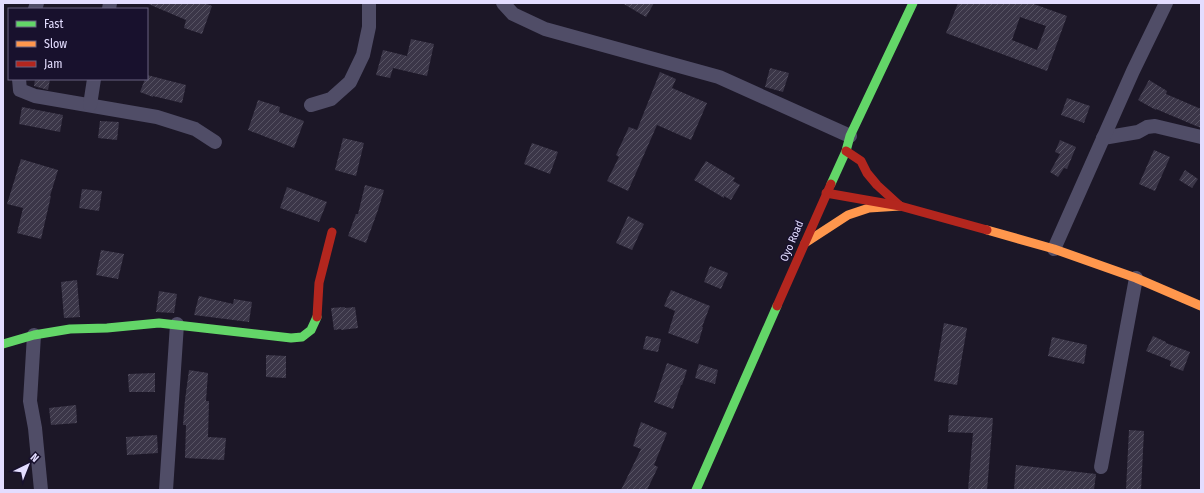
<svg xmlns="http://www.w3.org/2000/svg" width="1204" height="493" font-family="'Fira Sans Condensed',sans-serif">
<defs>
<pattern id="building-hatch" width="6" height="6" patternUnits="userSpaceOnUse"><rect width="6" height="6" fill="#3b3648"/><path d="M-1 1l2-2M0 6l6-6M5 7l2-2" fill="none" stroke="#575363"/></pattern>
</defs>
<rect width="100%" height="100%" fill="#1c1727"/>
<g fill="url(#building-hatch)" fill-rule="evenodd">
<path d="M146,3H204L212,6L202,34L184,28L186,20Z"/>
<path d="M622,3H654L646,17Z"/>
<path d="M958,3H1031L1067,16L1047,71L946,33ZM1020,17L1046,26L1037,50L1012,40Z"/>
<path d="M411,39L434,44L427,76L393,68L390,78L376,75L383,50L407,56Z"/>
<path d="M770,68L789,73L783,92L765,87Z"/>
<path d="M660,72L676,79L672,88L707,103L691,140L657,125L628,191L607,181L619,157L616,155L629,127L637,130Z"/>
<path d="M147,75L186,85L182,103L153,96V97L140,92L145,79H147Z"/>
<path d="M35,79H50L48,90L34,86Z"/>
<path d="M1149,80L1167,91L1166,94L1201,109V128L1156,109V110L1138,100Z"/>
<path d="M1067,98L1090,106L1084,123L1061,115Z"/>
<path d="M258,100L280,107L279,112L304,121L294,148L248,130Z"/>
<path d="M22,107L63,115L60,132L19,124Z"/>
<path d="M100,121L119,122L117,140L98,138Z"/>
<path d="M343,138L364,143L356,176L335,170Z"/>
<path d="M1060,140L1076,147L1067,169L1064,168L1058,177L1050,172L1060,154L1055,152Z"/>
<path d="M532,143L558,152L550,174L524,164Z"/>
<path d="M1154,150L1170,157L1155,191L1139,184Z"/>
<path d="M21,159L58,170L50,196H51L41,239L17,233L23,208L7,204Z"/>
<path d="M706,161L735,178L733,181L740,185L731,200L724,196V198L694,180Z"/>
<path d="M1185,170L1198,179L1192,188L1179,180Z"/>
<path d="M365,185L384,190L378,210L366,243L348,236L356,214H358Z"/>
<path d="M287,187L327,202L319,222L280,208Z"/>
<path d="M82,189L102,191L99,211L79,208Z"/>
<path d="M628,216L644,224L632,250L616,243Z"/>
<path d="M101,250L124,254L118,279L96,275Z"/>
<path d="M710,266L728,273L721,289L704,282Z"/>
<path d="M77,280L80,317L64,318L61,282Z"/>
<path d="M671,290L710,306L702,327H703L698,344L668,333L675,311L664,306Z"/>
<path d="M159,291L177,294L174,313L156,312Z"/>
<path d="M199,296L233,304L234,299L252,302L249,322L194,315Z"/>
<path d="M345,307V308L355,307L358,328L341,330V329L334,330L331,308Z"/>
<path d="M944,323L967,328L957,385L934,381Z"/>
<path d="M646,336L661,339L658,352L643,349Z"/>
<path d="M1153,336L1166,342V343L1190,352L1183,371L1170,366L1171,361L1146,351Z"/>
<path d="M1052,337L1087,345L1084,364L1048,356Z"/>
<path d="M266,355L286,356V378L266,377Z"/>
<path d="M667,363L687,370L682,385H681L673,409L654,402Z"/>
<path d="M699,364L718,370L715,384L695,378Z"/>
<path d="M189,370L208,373L206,401H209L208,437L226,438L224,460L185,458L186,425H183L185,400Z"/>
<path d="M155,373V392H129L128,374Z"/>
<path d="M76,405L77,423L51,425L49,408Z"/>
<path d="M949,415L993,418L987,490H968L973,433L948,432Z"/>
<path d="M641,422L667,433L654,465L658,467L647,490H621L641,449L633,446Z"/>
<path d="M1129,430L1144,431L1141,490H1126Z"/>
<path d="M157,435L158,453L127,455L126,437Z"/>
<path d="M1016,465L1096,474L1094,490H1014Z"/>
</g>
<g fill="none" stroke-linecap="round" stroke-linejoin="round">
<g stroke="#504d67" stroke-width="14">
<path d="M503,3L513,14L545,29L719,77L850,136"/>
<path d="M35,9L37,3"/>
<path d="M109,9L110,3"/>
<path d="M19,79L20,90L35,96L157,117L195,129L215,142"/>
<path d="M90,105L94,79"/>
<path d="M311,105L331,99L350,82L363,55L369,27V3"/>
<path d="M1103,138L1138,132L1147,127L1155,126L1201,137"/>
<path d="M1054,249L1133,71L1166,3"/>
<path d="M34,335L30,401L35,428L41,490"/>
<path d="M1101,467L1136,278"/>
<path d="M166,490L177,324"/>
</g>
<g stroke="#63d668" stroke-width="9">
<path d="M831,184L846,151L850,136L913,3"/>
<path d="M3,344L34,335L70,329L107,328L159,323L291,338L302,337L311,330L317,317"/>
<path d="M696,490L777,306"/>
</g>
<g stroke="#ff974d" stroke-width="9">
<path d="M987,230L1054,249L1136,278L1201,306"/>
<path d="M805,243L848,215L869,208L900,206"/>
</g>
<g stroke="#b3261e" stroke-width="9">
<path d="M846,151L861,161L867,173L877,185L900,206"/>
<path d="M826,193L900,206L987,230"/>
<path d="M777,306L831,184"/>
<path d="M317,317L319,283L332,232"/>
</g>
</g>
<g text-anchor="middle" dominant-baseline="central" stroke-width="3" stroke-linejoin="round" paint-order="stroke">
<g font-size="11" fill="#e3ddff" stroke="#18112d">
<text transform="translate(792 241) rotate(-67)">Oyo Road</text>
</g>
</g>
<rect width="1204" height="493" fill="none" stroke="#e3ddff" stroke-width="8"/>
<rect x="8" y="8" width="140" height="72" fill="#18112d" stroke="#696381"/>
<rect x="16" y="21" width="20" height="6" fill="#63d668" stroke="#696381"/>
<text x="44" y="28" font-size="12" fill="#e3ddff">Fast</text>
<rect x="16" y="41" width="20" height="6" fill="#ff974d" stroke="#696381"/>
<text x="44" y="48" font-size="12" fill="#e3ddff">Slow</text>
<rect x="16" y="61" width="20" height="6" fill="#b3261e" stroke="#696381"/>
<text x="44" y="68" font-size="12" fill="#e3ddff">Jam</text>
<g transform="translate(28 465) rotate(43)" stroke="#18112d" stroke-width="3" paint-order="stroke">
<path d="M0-3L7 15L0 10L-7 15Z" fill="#e3ddff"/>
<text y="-6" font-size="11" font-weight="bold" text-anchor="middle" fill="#e3ddff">N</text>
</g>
</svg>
